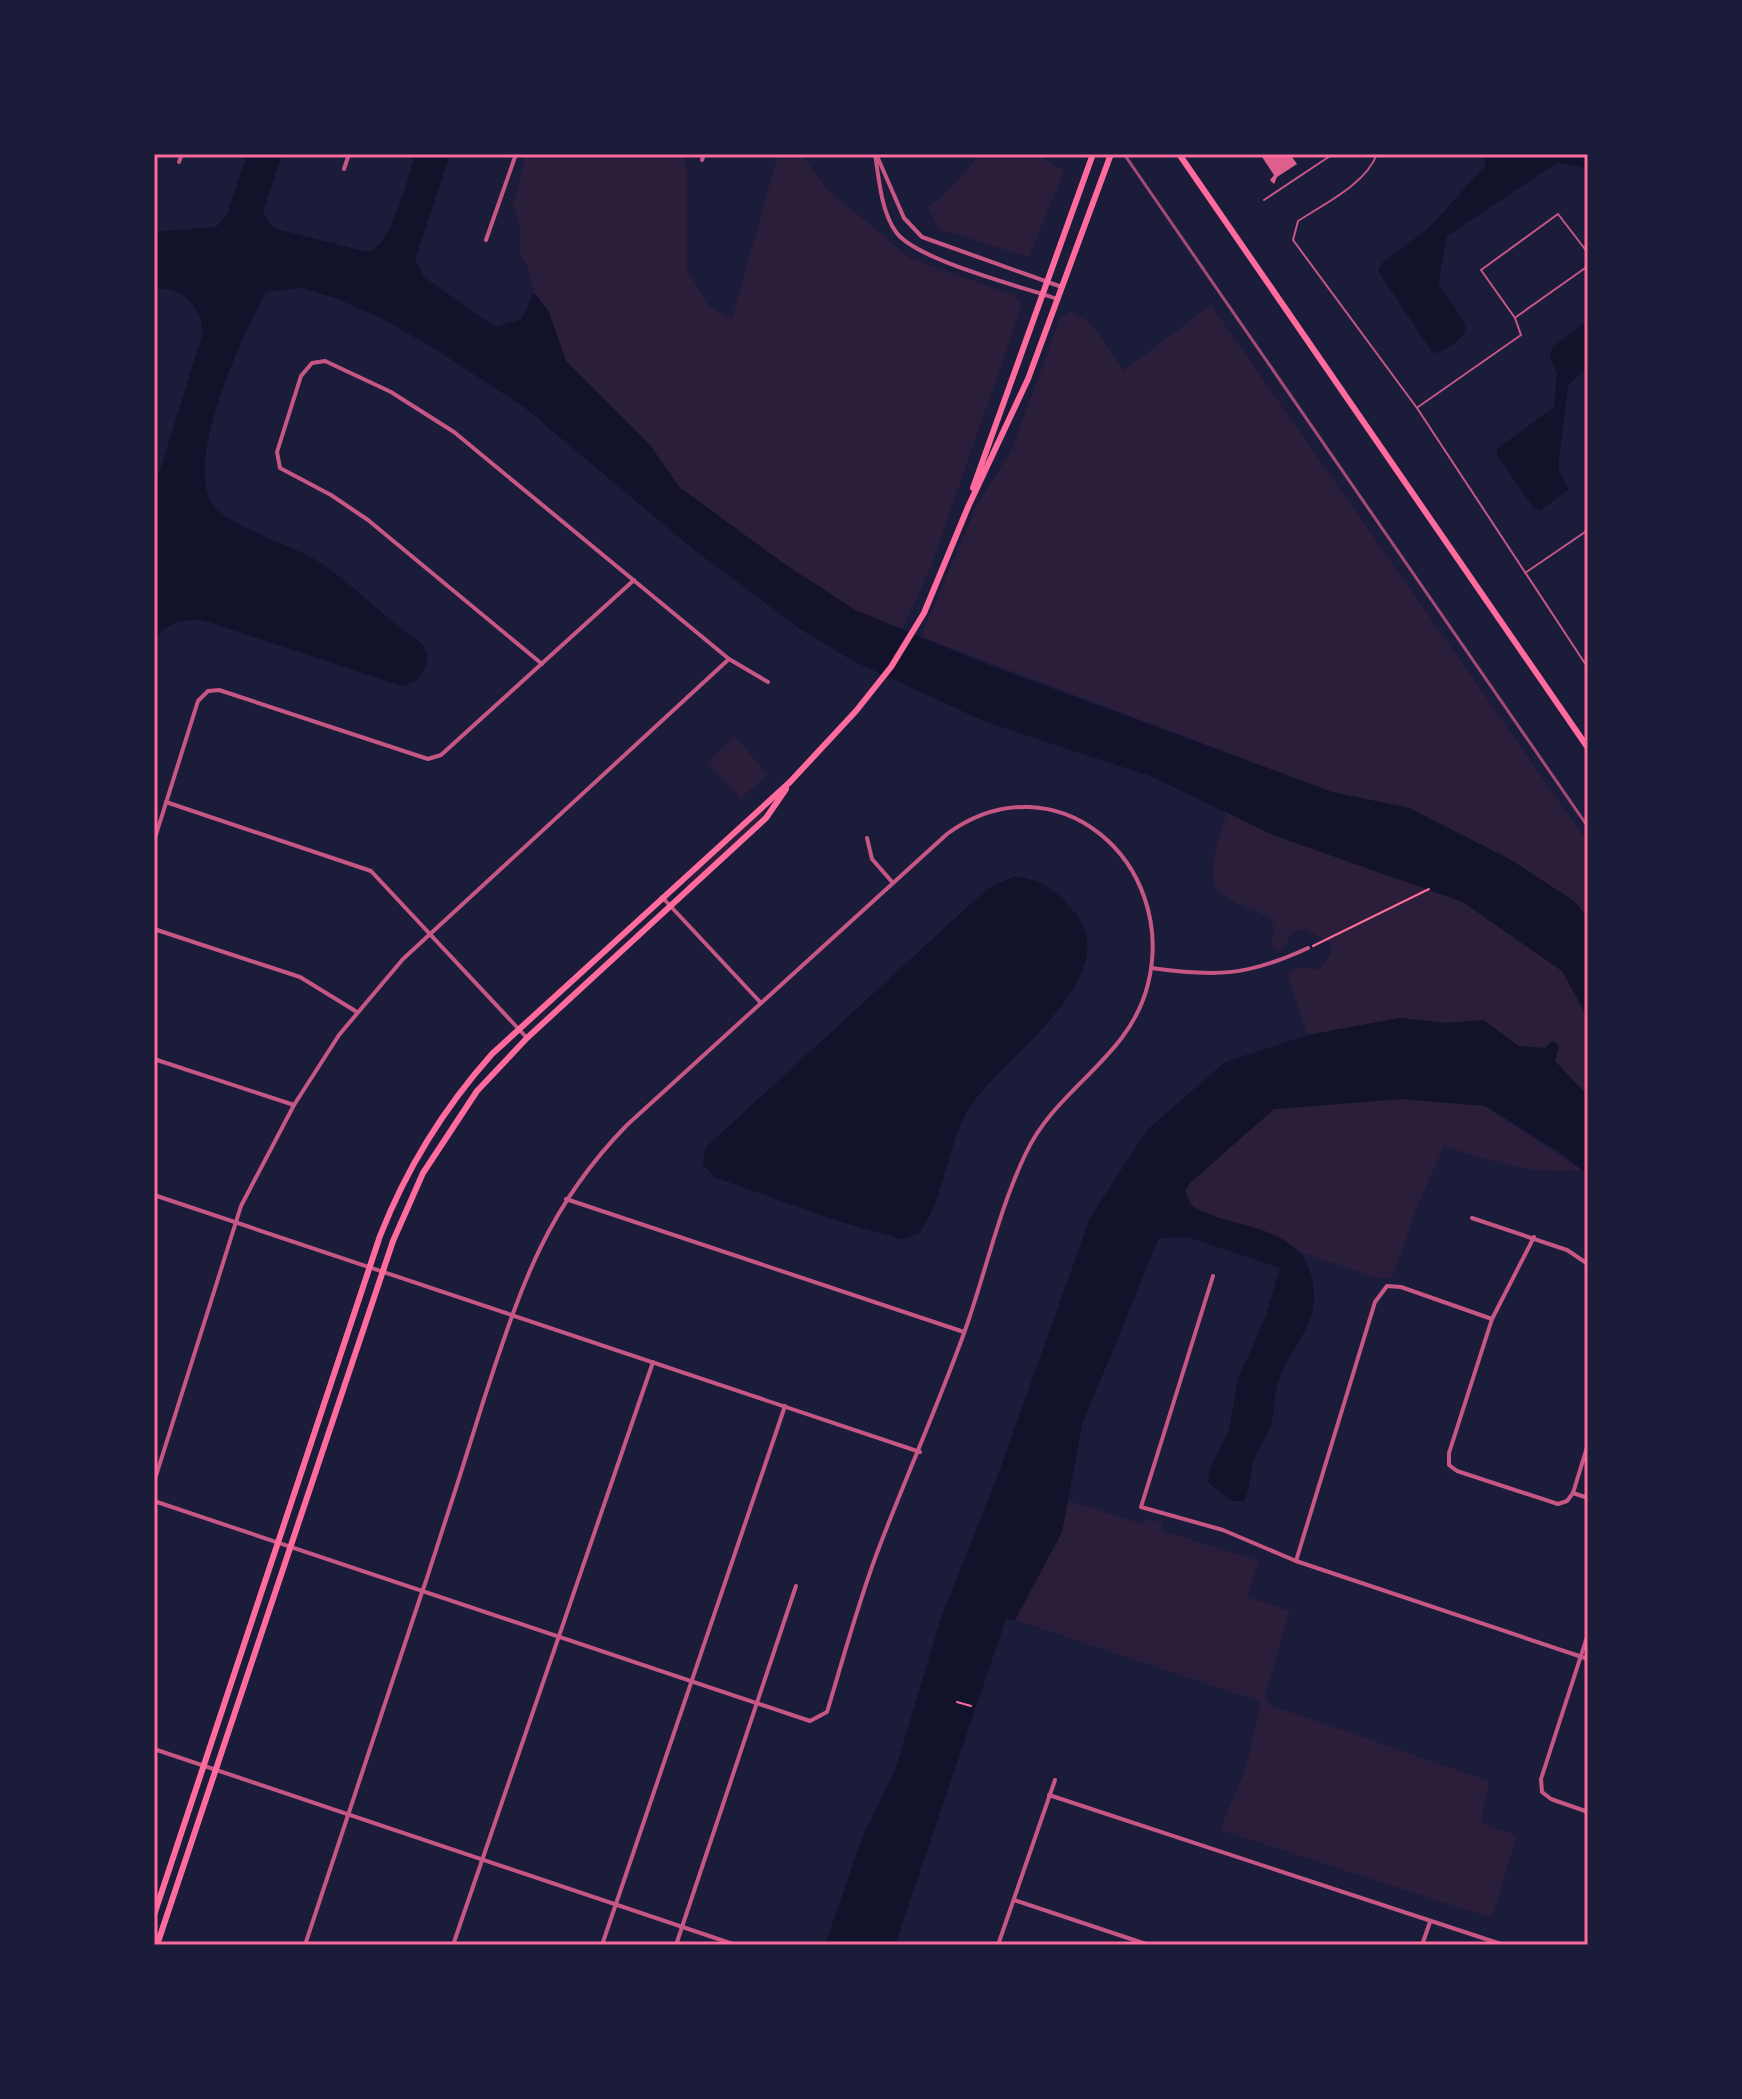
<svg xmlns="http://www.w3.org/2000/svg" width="1742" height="2099" font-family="Manrope,sans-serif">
<rect width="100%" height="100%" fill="#1b1b3a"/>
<g fill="#2a1e3b">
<path d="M526,154H681L687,168V269L708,305L732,319L778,154H801L827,189L910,258L1015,296L1022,305L930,569L902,629L855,610L783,563L679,487L650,445L566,361L548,310L534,293L528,268L519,252L521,230L513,205Z"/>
<path d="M981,154H1038L1064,171L1029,257L939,229L928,207L940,199Z"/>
<path d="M1211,305L1588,843V918L1574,901L1511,860L1409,808L1332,792L921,637L976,507L1011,451L1061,317L1071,312L1091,323L1123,371Z"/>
<path d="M734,736L768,774L741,798L707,763Z"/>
<path d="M764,809L765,814L689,886L684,885Z"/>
<path d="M1227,812L1273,835L1463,902L1562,971L1588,1018V1096L1555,1061L1559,1046L1552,1041L1545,1048L1519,1046L1483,1020L1447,1023L1400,1018L1308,1035L1287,973L1297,968L1320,969L1331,954V943L1304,929L1292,933L1281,952L1270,946L1275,930L1270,918C1256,910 1238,905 1224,896C1200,881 1221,834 1227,812Z"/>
<path d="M1402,1099L1485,1106L1582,1170C1533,1176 1490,1161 1444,1146L1415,1212L1392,1278H1379L1173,1210L1191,1182L1274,1109Z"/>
<path d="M1068,1501L1143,1524L1146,1518L1163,1523L1161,1530L1259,1561L1247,1597L1290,1611L1265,1695L1270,1705L1489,1781L1481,1823L1517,1835L1492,1918L1220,1830L1246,1768L1261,1702L1015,1620L1062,1532Z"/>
</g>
<g fill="#12122b">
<path d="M247,154H282L263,212L273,228L367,252C392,247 407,178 416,154H450L415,260L424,277L495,327L522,319L534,293L548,310L566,361L650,445L679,487L783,563L855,610L986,664L1332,792L1409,808L1511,860L1574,901L1588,918V1018L1562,971L1463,902L1273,835L1150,776L986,722L853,661L800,629L694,550L524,407L438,351L385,320L335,298L302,288L266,292C243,333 178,471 217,510C234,527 292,546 316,560C354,584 385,619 422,644C431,659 426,670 415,682L401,686L202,620C181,620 166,622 154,640V490L203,332C200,303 183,289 154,288V232L216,227L227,214Z"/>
<path d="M1487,154H1588V169L1558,162L1447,236L1438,284L1466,324C1466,339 1449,348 1436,353L1432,352L1378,271L1381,264L1429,228L1484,167Z"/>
<path d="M1588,320V367L1568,385L1558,469L1569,489L1540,511L1534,508L1498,457L1497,449L1554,407L1557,373L1550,356L1552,347Z"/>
<path d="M1015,876C1044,881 1056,890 1075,913C1127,975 1002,1059 971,1105C946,1144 946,1196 919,1234L901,1239L838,1221L714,1177L703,1164L705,1148L987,889Z"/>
<path d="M1400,1018L1447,1023L1483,1020L1519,1046L1544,1048L1553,1041L1559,1046L1555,1061L1588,1096V1175L1562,1154L1485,1106L1402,1099L1274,1109L1191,1182L1185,1190L1191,1205C1227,1228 1270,1221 1301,1254C1310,1264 1315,1288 1314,1301C1312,1330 1288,1353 1279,1379C1274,1393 1275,1407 1272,1421C1270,1434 1262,1443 1256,1454C1249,1469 1252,1486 1244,1501H1231L1208,1482L1210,1468L1229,1430L1238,1379L1266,1316L1280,1268L1187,1237L1159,1238L1082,1425L1062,1532L1015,1620L1006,1619L895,1945H825L862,1838L895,1771L941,1618L1000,1469L1090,1218L1147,1130L1225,1062L1308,1035Z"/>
</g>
<path fill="#dd5f8e" d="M1260,154H1290L1297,164L1277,177L1274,184L1270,180L1274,175Z"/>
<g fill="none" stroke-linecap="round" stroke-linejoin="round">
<g stroke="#ff6b9d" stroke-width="2">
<path d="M1313,946L1429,889"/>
<path d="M957,1702L971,1706"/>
</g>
<g stroke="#c65784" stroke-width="2">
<path d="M1377,154C1366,184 1324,204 1298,221L1293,240L1417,408L1588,668"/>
<path d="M1264,200L1333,154"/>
<path d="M1516,317L1588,266"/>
<path d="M1418,407L1521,335L1515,318L1481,270L1558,214L1588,253"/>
<path d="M1588,416V420"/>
<path d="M1525,573L1588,530"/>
</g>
<g stroke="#c65784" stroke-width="4">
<path d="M875,154C879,179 881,211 896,232C916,260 1020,286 1057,299"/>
<path d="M877,156L904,218L922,237L1062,287"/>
<path d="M702,160L704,154"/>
<path d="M179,162L182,154"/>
<path d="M344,169L349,154"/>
<path d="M486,240L516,154"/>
<path d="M542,664L368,520L331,495L280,468L277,452L301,376L312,363L325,361L391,392L454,432L729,659L768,682"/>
<path d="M166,802L371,871L527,1038"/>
<path d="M867,838L872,859L893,883"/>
<path d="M154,841L198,701L208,691L219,690L428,759L441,755L634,580"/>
<path d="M662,897L761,1003"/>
<path d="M154,929L300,977L357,1012"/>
<path d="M1151,968C1216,977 1248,976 1308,948"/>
<path d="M154,1059L294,1105"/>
<path d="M154,1195L920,1452"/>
<path d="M566,1199L964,1332"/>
<path d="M1472,1218L1567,1250L1588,1264"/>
<path d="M1534,1237L1492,1319L1449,1453V1465L1457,1471L1558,1504L1567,1501L1573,1493L1588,1498"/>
<path d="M1213,1276L1141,1507L1223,1530L1296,1561L1588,1659"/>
<path d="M154,1482L241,1206L294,1105L339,1035L403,959L729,659"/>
<path d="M1573,1493L1588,1444"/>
<path d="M154,1501L810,1721L827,1712C844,1656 859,1599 880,1545C907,1475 937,1407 963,1336C985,1276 998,1211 1026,1153C1057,1087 1130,1058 1148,984C1178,862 1056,755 947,834L627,1125C544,1210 520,1290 484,1399C465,1460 446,1520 426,1581L422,1592L305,1945"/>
<path d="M1296,1561L1375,1302L1387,1286L1401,1287L1492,1319"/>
<path d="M1588,1634L1541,1779L1542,1792L1551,1799L1588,1812"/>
<path d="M154,1749L736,1945"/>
<path d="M1049,1795L1504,1945"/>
<path d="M1014,1900L1149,1945"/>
<path d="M453,1945L653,1362"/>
<path d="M602,1945L785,1406"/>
<path d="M676,1945L796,1586"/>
<path d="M998,1945L1055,1780"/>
<path d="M1422,1945L1430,1922"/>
</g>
<g stroke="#ff6b9d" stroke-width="6">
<path d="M1179,154L1588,748"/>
<path d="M973,488L1093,154"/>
<path d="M154,1915L380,1236C407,1167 443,1109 492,1054L790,782L856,711L891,667L924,613L968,507L1028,379L1111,154"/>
<path d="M157,1945L393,1241L423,1173L477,1091L527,1038L766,818L786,789"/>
</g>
<path stroke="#a44b75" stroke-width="3" d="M1124,154L1588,827"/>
</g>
<rect width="1742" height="2099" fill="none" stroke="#1b1b3a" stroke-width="312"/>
<rect x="156" y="156" width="1430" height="1787" fill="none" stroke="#ff6b9d" stroke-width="3"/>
</svg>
